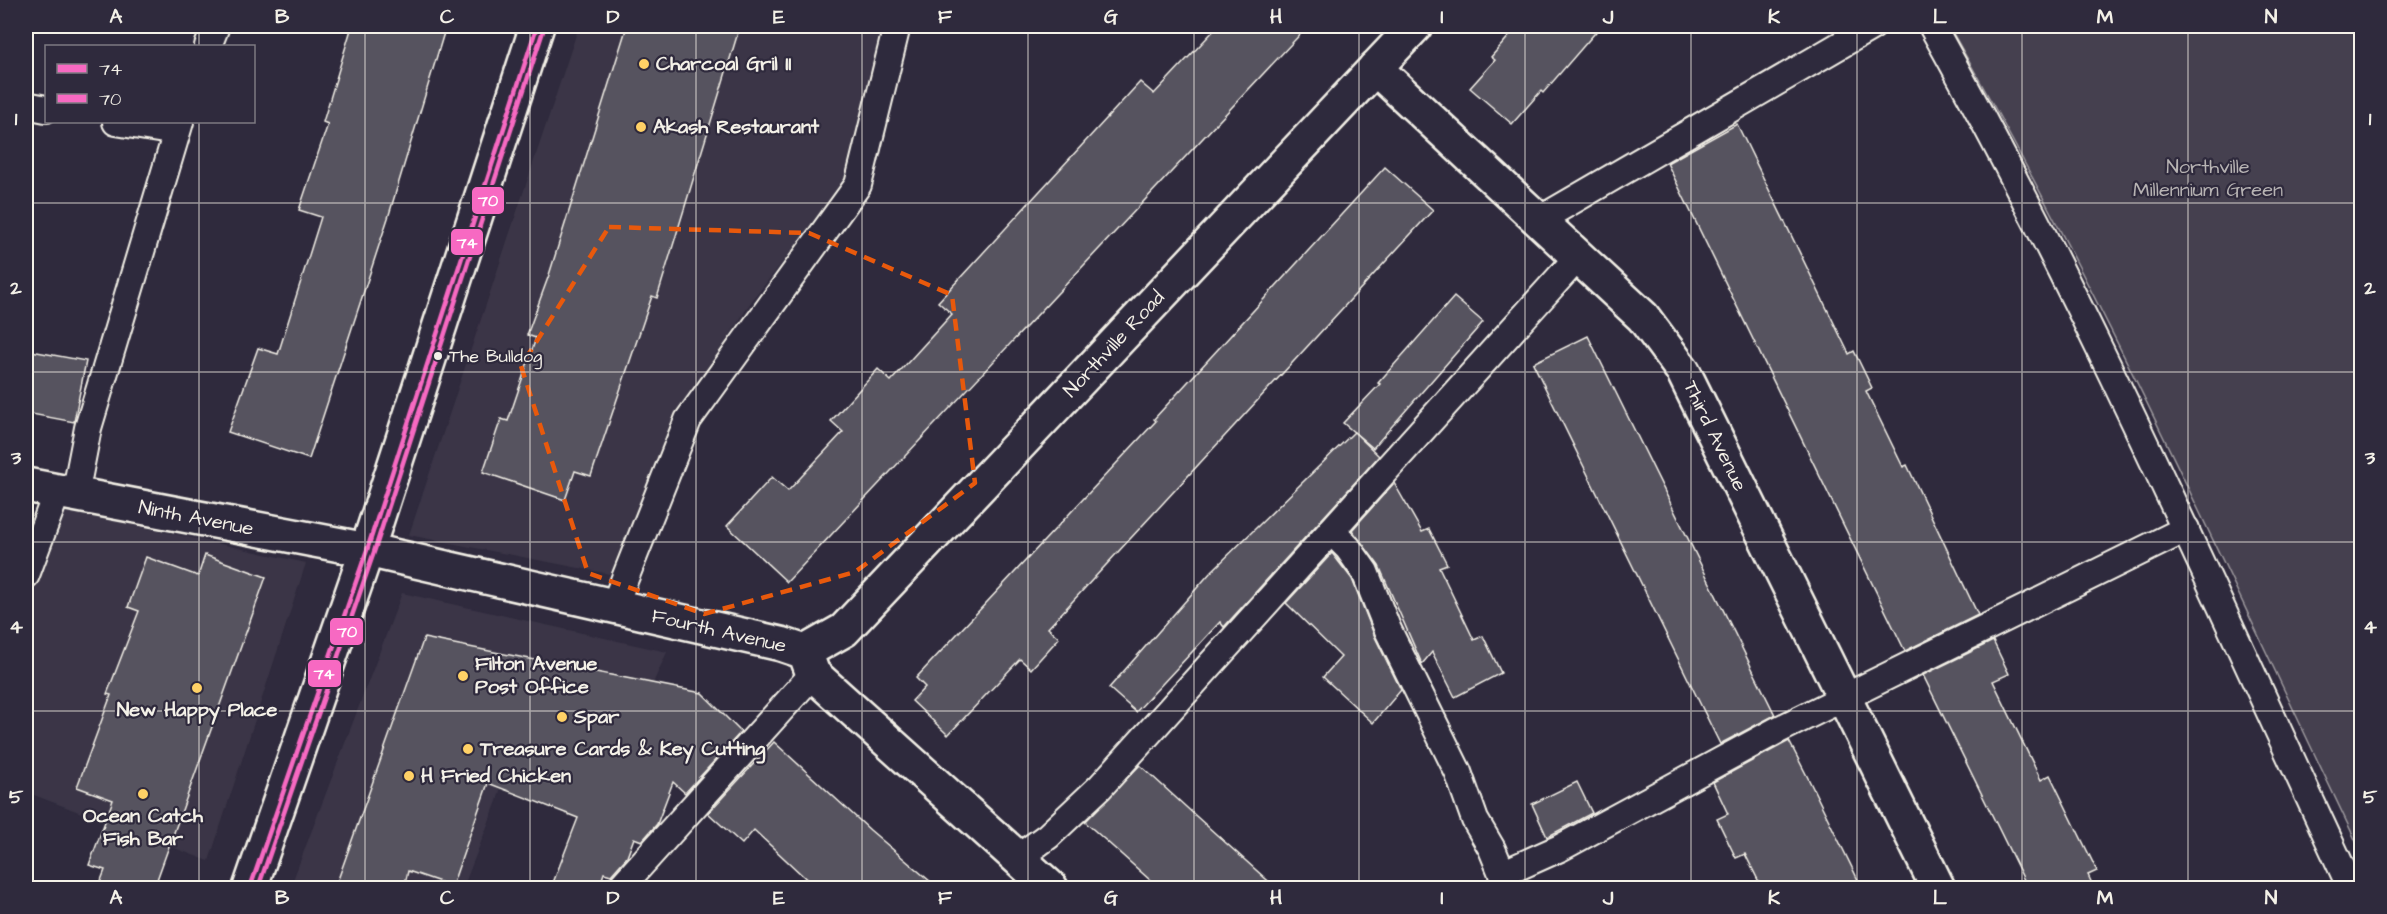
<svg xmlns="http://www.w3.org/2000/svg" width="2387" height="914" font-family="'Architects Daughter',sans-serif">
<rect width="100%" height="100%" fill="#2f2a3d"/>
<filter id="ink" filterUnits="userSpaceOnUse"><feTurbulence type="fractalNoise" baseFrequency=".0167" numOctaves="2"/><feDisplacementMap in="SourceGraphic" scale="12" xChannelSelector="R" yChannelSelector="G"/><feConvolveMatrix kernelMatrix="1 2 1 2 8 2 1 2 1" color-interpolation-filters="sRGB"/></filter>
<g filter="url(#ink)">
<g fill="#3b3647">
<path d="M579,26H886L852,174L751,302L678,416L615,575L409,535Z"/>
<path d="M61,509L306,563L209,861L26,792V615Z"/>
<path d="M402,593L667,652L649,692L513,745L497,801L463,888H290Z"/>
</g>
<path fill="#454050" stroke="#9c989c" stroke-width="1.5" d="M1949,26H2361V852C2228,574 2102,293 1949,26Z"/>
<g fill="#56525f" stroke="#f4f1e8" stroke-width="1.5">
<path d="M352,26H446L388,218L309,459L228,432L258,348L278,354L321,217L299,210L328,124L323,122Z"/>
<path d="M627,26H740L657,298L652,296L591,476L575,471L565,500L483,472L501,419L508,421L536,338L527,335L549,275Z"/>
<path d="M1218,26H1308L787,582L727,526L772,477L788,491L843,432L831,421L878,369L891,381L952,314L938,302L1140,82L1154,94Z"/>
<path d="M1518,26H1601L1543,93L1541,91L1512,124L1470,88L1495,60L1491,57Z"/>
<path d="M1737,124L1849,354L1854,351L1872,388L1866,391L1903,467L1907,465L1978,615L1905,651L1667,163Z"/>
<path d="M1385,167L1433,210L1048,628L1059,638L1031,669L1020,659L948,735L912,701L925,687L916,678L1156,421L1154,419Z"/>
<path d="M1454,297L1483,322L1373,448L1343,423L1380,384L1378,383Z"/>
<path d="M1588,336L1775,715L1720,744L1533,363Z"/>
<path d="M26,350L86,361L74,422L26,413Z"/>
<path d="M1354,432L1379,456L1224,627L1220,622L1136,712L1109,688L1211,572Z"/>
<path d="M1394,483L1422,532L1429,529L1447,564L1439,567L1474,640L1483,636L1501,673L1455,697L1432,652L1422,664L1379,566L1352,530Z"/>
<path d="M1332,553L1352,579L1375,637L1401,690L1373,723L1323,677L1341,657L1286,603Z"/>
<path d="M205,555L266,577L154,888H98L105,870L89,865L113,800L77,787L111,695L107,694L139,611L128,607L146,557L198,576Z"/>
<path d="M424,638L702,693L741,732L685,793L673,782L657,824L642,841L634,838L627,857L611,875L604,873L599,888H551L578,818L488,783L452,886L408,871L404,888H335Z"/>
<path d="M1993,641L2009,674L1993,681L2041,780L2050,775L2097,871L2088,875L2094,888H2028L1923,675Z"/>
<path d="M1789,741L1807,776L1862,888H1762L1745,854L1736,858L1717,819L1728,814L1713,782Z"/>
<path d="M774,742L870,830L938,888H816L754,830L742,844L708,813Z"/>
<path d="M1140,765L1197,817L1276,888H1159L1085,822Z"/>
<path d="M1577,782L1592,813L1547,837L1532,804Z"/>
</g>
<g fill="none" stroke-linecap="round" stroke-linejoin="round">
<defs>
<g id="lane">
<path d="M1932,26C2088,305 2216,598 2351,888"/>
<path d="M208,46L216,26"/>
<path d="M26,105L46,109"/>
<path d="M116,122L176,132"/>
<path d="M1539,220L1873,26"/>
<path d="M75,495L88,428L180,122"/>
<path d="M1331,531L1348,548L1365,572L1388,630L1458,772L1475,820L1492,849L1508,888"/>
<path d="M26,575L57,492"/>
<path d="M614,606L688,420L858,185L897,26"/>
<path d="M1019,857L1048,836L1100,787L1579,256"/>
<path d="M1502,874L1560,848L1776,731L2186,529"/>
<path d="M620,888L813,674"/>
</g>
<g id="street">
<path d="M1375,68L1643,317L1683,371L1938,888"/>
<path d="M26,485L367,550L781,644L805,652L813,674L1051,888"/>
<path d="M805,652L844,630L1415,26"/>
</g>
<path id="secondary" d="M250,888L367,550L537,26"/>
</defs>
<use href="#lane" stroke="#f4f1e8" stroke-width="30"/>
<use href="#street" stroke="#f4f1e8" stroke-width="38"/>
<use href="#secondary" stroke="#f4f1e8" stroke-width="38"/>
<use href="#lane" stroke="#2f2a3d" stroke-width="26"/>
<use href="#street" stroke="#2f2a3d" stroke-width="33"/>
<use href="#secondary" stroke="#2f2a3d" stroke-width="33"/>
<defs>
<path id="bus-1" d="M250,888L367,550L537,26"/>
<path id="bus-2" d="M258,888L374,552L544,28"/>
</defs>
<use href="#bus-1" stroke="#2f2a3d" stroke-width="9"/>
<use href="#bus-2" stroke="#2f2a3d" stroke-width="9"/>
<use href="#bus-1" stroke="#f769c2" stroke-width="4.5"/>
<use href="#bus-2" stroke="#f769c2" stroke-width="4.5"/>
</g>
</g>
<path fill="none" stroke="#e8590c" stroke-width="4.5" stroke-dasharray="12 8" stroke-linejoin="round" d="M609,227L809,233L952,295L975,483L855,572L704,614L588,573L521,366Z"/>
<path fill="none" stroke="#f4f1e8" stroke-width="1.5" stroke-opacity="0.55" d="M199,26V46M365,26V888M530,26V888M696,26V888M862,26V888M1028,26V888M1194,26V888M1359,26V888M1525,26V888M1691,26V888M1857,26V888M2022,26V888M2188,26V888M199,122V888M26,203H2362M26,372H2362M26,542H2362M26,711H2362"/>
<g fill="#ffd166" stroke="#2f2a3d" stroke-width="2">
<circle cx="644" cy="64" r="6"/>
<circle cx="641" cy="127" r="6"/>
<circle cx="463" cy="676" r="6"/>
<circle cx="197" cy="688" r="6"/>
<circle cx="562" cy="717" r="6"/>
<circle cx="468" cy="749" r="6"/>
<circle cx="409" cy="776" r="6"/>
<circle cx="143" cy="794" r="6"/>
</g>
<circle fill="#f4f1e8" stroke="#2f2a3d" stroke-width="2" cx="438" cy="356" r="5"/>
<g text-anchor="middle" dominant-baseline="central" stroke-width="4.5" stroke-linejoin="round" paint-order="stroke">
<g font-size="18" fill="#f4f1e8" stroke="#2f2a3d" text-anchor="start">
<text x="449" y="356">The Bulldog</text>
</g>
<g font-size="20" font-weight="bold" fill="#f4f1e8" stroke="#2f2a3d" text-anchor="start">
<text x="656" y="64">Charcoal Gril II</text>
<text x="653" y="127">Akash Restaurant</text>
<text x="475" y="664">Filton Avenue<tspan x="475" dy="23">Post Office</tspan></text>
<text x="197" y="710" text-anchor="middle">New Happy Place</text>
<text x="574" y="717">Spar</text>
<text x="480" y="749">Treasure Cards &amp; Key Cutting</text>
<text x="421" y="776">H Fried Chicken</text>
<text x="143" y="816" text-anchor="middle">Ocean Catch<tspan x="143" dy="23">Fish Bar</tspan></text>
</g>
<g font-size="20" fill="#b7b3b3" stroke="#2f2a3d">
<text x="2208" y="167">Northville<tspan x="2208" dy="23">Millennium Green</tspan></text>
</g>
<g font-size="20" fill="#f4f1e8" stroke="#2f2a3d">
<text transform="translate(1114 344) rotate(-47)">Northville Road</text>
<text transform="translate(1715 436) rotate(64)">Third Avenue</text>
<text transform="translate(196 518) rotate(11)">Ninth Avenue</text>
<text transform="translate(719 631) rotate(13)">Fourth Avenue</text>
</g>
</g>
<g stroke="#2f2a3d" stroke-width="2">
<rect x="471" y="186" width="34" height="29" rx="6" fill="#f769c2"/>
<rect x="450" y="228" width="34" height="28" rx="6" fill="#f769c2"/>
<rect x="329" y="617" width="35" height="29" rx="6" fill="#f769c2"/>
<rect x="307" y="659" width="35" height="29" rx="6" fill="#f769c2"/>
</g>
<g font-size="16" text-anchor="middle" font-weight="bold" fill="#fff">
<text x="488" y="206">70</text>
<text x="467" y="248">74</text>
<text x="347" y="637">70</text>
<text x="324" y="679">74</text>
</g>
<rect width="2387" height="914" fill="none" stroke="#2f2a3d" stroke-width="66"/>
<rect x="45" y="45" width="210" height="78" fill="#2f2a3d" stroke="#7e7a81" stroke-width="1.5"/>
<rect x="57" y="64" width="30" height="9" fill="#f769c2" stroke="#7e7a81" stroke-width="1.5"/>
<text x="99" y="75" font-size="18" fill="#f4f1e8">74</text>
<rect x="57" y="94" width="30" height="9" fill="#f769c2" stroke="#7e7a81" stroke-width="1.5"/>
<text x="99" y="105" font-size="18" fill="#f4f1e8">70</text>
<rect x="33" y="33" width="2321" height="848" fill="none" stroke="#f4f1e8" stroke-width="2"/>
<g font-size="20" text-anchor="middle" font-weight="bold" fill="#f4f1e8">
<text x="116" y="23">A</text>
<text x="282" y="23">B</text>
<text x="447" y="23">C</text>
<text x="613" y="23">D</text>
<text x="779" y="23">E</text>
<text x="945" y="23">F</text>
<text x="1111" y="23">G</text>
<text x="1276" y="23">H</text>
<text x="1442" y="23">I</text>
<text x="1608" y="23">J</text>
<text x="1774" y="23">K</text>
<text x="1940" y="23">L</text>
<text x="2105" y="23">M</text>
<text x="2271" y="23">N</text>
<text x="16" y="125">1</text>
<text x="2370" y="125">1</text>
<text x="16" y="294">2</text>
<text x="2370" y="294">2</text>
<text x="16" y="464">3</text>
<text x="2370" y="464">3</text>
<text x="16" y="633">4</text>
<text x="2370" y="633">4</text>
<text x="16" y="803">5</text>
<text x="2370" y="803">5</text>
<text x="116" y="904">A</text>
<text x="282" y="904">B</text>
<text x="447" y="904">C</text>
<text x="613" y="904">D</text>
<text x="779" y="904">E</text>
<text x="945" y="904">F</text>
<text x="1111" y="904">G</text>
<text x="1276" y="904">H</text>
<text x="1442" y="904">I</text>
<text x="1608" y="904">J</text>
<text x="1774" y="904">K</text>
<text x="1940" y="904">L</text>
<text x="2105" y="904">M</text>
<text x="2271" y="904">N</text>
</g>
</svg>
